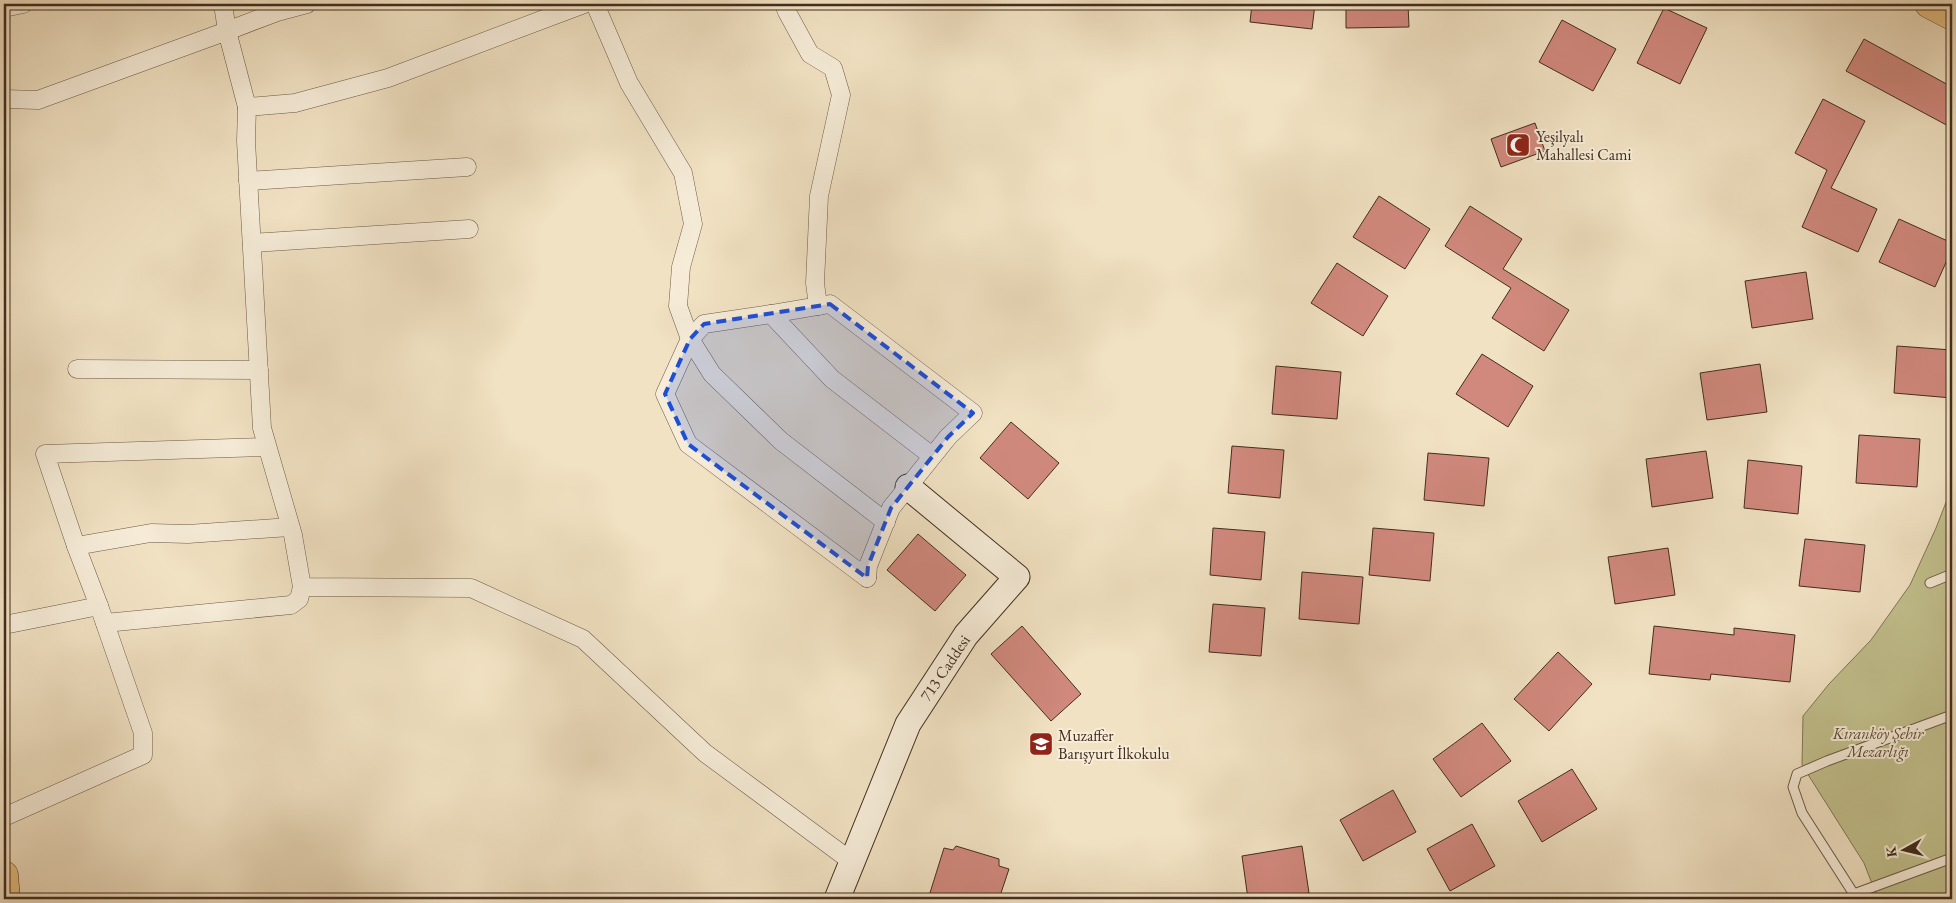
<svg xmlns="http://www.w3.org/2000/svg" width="1956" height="903" font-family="'EB Garamond',serif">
<rect width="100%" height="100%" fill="#f1e2c3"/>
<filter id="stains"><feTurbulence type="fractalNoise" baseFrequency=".004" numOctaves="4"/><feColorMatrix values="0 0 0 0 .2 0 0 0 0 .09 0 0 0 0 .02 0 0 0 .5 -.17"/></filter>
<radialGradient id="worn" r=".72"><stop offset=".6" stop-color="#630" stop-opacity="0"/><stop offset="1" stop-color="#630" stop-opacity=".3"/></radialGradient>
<path fill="#c2c18e" stroke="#827756" d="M1952,487V899H1878L1864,863L1802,765L1803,716L1829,684L1871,640L1910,585L1936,528Z"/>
<g fill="#d1897e" stroke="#432d1e">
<path d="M1252,4H1315L1312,29L1250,22Z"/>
<path d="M1346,4H1408L1409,27L1346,28Z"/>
<path d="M1664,8L1707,28L1680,84L1637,63Z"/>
<path d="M1562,20L1616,49L1593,91L1539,62Z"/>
<path d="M1864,39L1952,87V128L1846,71Z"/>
<path d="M1823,99L1865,121L1831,188L1877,209L1858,252L1802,227L1827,170L1795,153Z"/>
<path d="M1535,123L1545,151L1501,167L1491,139Z"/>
<path d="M1379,196L1430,229L1405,269L1353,237Z"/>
<path d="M1470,206L1522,239L1503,269L1569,310L1544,351L1492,318L1511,288L1445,246Z"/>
<path d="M1899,219L1952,243V249L1935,287L1879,262Z"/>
<path d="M1337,263L1388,296L1363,336L1311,303Z"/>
<path d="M1806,272L1813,319L1752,328L1745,281Z"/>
<path d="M1897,346L1952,350V398L1894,393Z"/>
<path d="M1482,354L1533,386L1508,427L1456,394Z"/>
<path d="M1760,364L1767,412L1707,420L1700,373Z"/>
<path d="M1276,366L1341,372L1337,419L1272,414Z"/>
<path d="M1011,422L1059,463L1028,499L980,458Z"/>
<path d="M1859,435L1920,439L1917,487L1856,483Z"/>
<path d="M1232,446L1284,450L1280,498L1228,493Z"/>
<path d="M1706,451L1713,498L1652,507L1646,459Z"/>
<path d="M1428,453L1489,458L1484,506L1424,500Z"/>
<path d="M1748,460L1802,466L1798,514L1744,508Z"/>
<path d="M1213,528L1265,532L1261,580L1210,575Z"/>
<path d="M1373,528L1434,533L1430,581L1369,575Z"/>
<path d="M918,534L966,575L935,611L887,570Z"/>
<path d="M1805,539L1865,545L1860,592L1799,586Z"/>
<path d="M1668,548L1675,595L1615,604L1608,557Z"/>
<path d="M1302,572L1363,577L1359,624L1299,619Z"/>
<path d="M1213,604L1265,608L1261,656L1209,652Z"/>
<path d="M1022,626L1081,694L1051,721L991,654Z"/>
<path d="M1654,626L1734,635V628L1795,635L1790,682L1711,674L1710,680L1649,674Z"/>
<path d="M1558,652L1592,684L1549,731L1514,699Z"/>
<path d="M1482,723L1511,761L1461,797L1433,759Z"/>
<path d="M1572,769L1597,809L1542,842L1518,801Z"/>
<path d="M1393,790L1416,832L1363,861L1340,820Z"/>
<path d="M1472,824L1495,866L1450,891L1427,849Z"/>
<path d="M956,846L999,859V866L1009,869L999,899H938L929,896L944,848L953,850Z"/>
<path d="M1302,846L1309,893L1272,899H1248L1242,856Z"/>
</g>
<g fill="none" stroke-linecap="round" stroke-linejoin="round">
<defs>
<g id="lane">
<path d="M1930,583L1952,574"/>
<path d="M1854,894L1952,858"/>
<path d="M1857,899L1802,813L1793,787L1797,774L1827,761L1952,715"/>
</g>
<g id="street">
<path d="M223,4L227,31L277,12L307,4"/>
<path d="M584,4L388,78L295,103L247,107L246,141L262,428L293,535L302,587L471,588L583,639L705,753L851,861"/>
<path d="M595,4L629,83L683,173L693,224L681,267L678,306L690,339L704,324L771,314L832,379L932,456"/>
<path d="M784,4L787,12L810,54L833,68L841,95L819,196L815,283L818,306"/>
<path d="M4,8L23,4"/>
<path d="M4,99L38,100L227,31L247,107"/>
<path d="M248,181L467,167"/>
<path d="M252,243L469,229"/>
<path d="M771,314L830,304L973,413L948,437L891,508L868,566L867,578"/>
<path d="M77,369L259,370"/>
<path d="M76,546L45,454L267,447"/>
<path d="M867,578L688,444L665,394L690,339L712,374L781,441L886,522"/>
<path d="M99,606L76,546L151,533L188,534L290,527"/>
<path d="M105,623L291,605L299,599L302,587"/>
<path d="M4,625L99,606L143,733V755L4,817"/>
</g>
<path id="secondary" d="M837,899L908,724L966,635L1017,577L908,487"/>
<g id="primary">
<path d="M1929,4L1952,16"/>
<path d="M4,875L6,899"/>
</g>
</defs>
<use href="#lane" stroke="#6e5a47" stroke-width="11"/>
<use href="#street" stroke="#6e5a47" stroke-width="19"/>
<use href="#secondary" stroke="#432d1e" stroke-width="27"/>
<use href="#primary" stroke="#432d1e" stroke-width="29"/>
<use href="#lane" stroke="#f6ecd8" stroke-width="9"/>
<use href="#street" stroke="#f6ecd8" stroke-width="18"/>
<use href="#secondary" stroke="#f6ecd8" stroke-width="25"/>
<use href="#primary" stroke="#e8c182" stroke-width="28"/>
</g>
<path fill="#1d4ed8" fill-opacity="0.2" stroke="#1d4ed8" stroke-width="4" stroke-dasharray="10 6" stroke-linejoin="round" d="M830,304L973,413L948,437L891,508L868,566L867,578L688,444L665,394L690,339L704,324Z"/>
<defs>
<symbol id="mosque-square" viewBox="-11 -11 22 22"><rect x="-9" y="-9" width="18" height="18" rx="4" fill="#8f2418" stroke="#f6ecd8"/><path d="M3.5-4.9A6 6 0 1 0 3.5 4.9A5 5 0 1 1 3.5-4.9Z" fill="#fff"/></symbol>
<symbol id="school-square" viewBox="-11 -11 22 22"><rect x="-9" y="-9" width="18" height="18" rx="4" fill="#8f2418" stroke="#f6ecd8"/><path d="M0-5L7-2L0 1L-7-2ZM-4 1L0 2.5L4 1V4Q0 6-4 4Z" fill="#fff"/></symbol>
</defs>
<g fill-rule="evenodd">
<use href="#mosque-square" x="1504" y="131" width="28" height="28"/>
<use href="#school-square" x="1027" y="730" width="28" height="28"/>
</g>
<g text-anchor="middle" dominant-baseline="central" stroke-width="4" stroke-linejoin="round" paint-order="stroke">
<g font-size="16" fill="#432d1e" stroke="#f6ecd8" text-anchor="start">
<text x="1536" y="136">Yeşilyalı<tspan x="1536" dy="18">Mahallesi Cami</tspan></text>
<text x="1058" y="735">Muzaffer<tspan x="1058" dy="18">Barışyurt İlkokulu</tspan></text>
</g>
<g font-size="16" fill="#432d1e" stroke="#f6ecd8">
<text transform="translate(945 668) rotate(-56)">713 Caddesi</text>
</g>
<g font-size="16" font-style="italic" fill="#5c4b34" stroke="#f6ecd8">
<text x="1878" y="733">Kıranköy Şehir<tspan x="1878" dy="18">Mezarlığı</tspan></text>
</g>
</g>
<rect width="1956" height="903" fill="none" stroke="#f1e2c3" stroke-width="20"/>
<rect x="5" y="5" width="1946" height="893" fill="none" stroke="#432d1e" stroke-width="2.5"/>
<rect x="10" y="10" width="1936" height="883" fill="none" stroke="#432d1e"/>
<g transform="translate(1904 850) rotate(262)" stroke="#f6ecd8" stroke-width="4" paint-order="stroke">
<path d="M0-4L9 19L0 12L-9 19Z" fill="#432d1e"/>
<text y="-8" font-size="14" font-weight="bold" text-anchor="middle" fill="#432d1e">K</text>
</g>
<rect width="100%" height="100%" filter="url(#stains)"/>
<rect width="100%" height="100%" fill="url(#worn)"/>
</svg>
